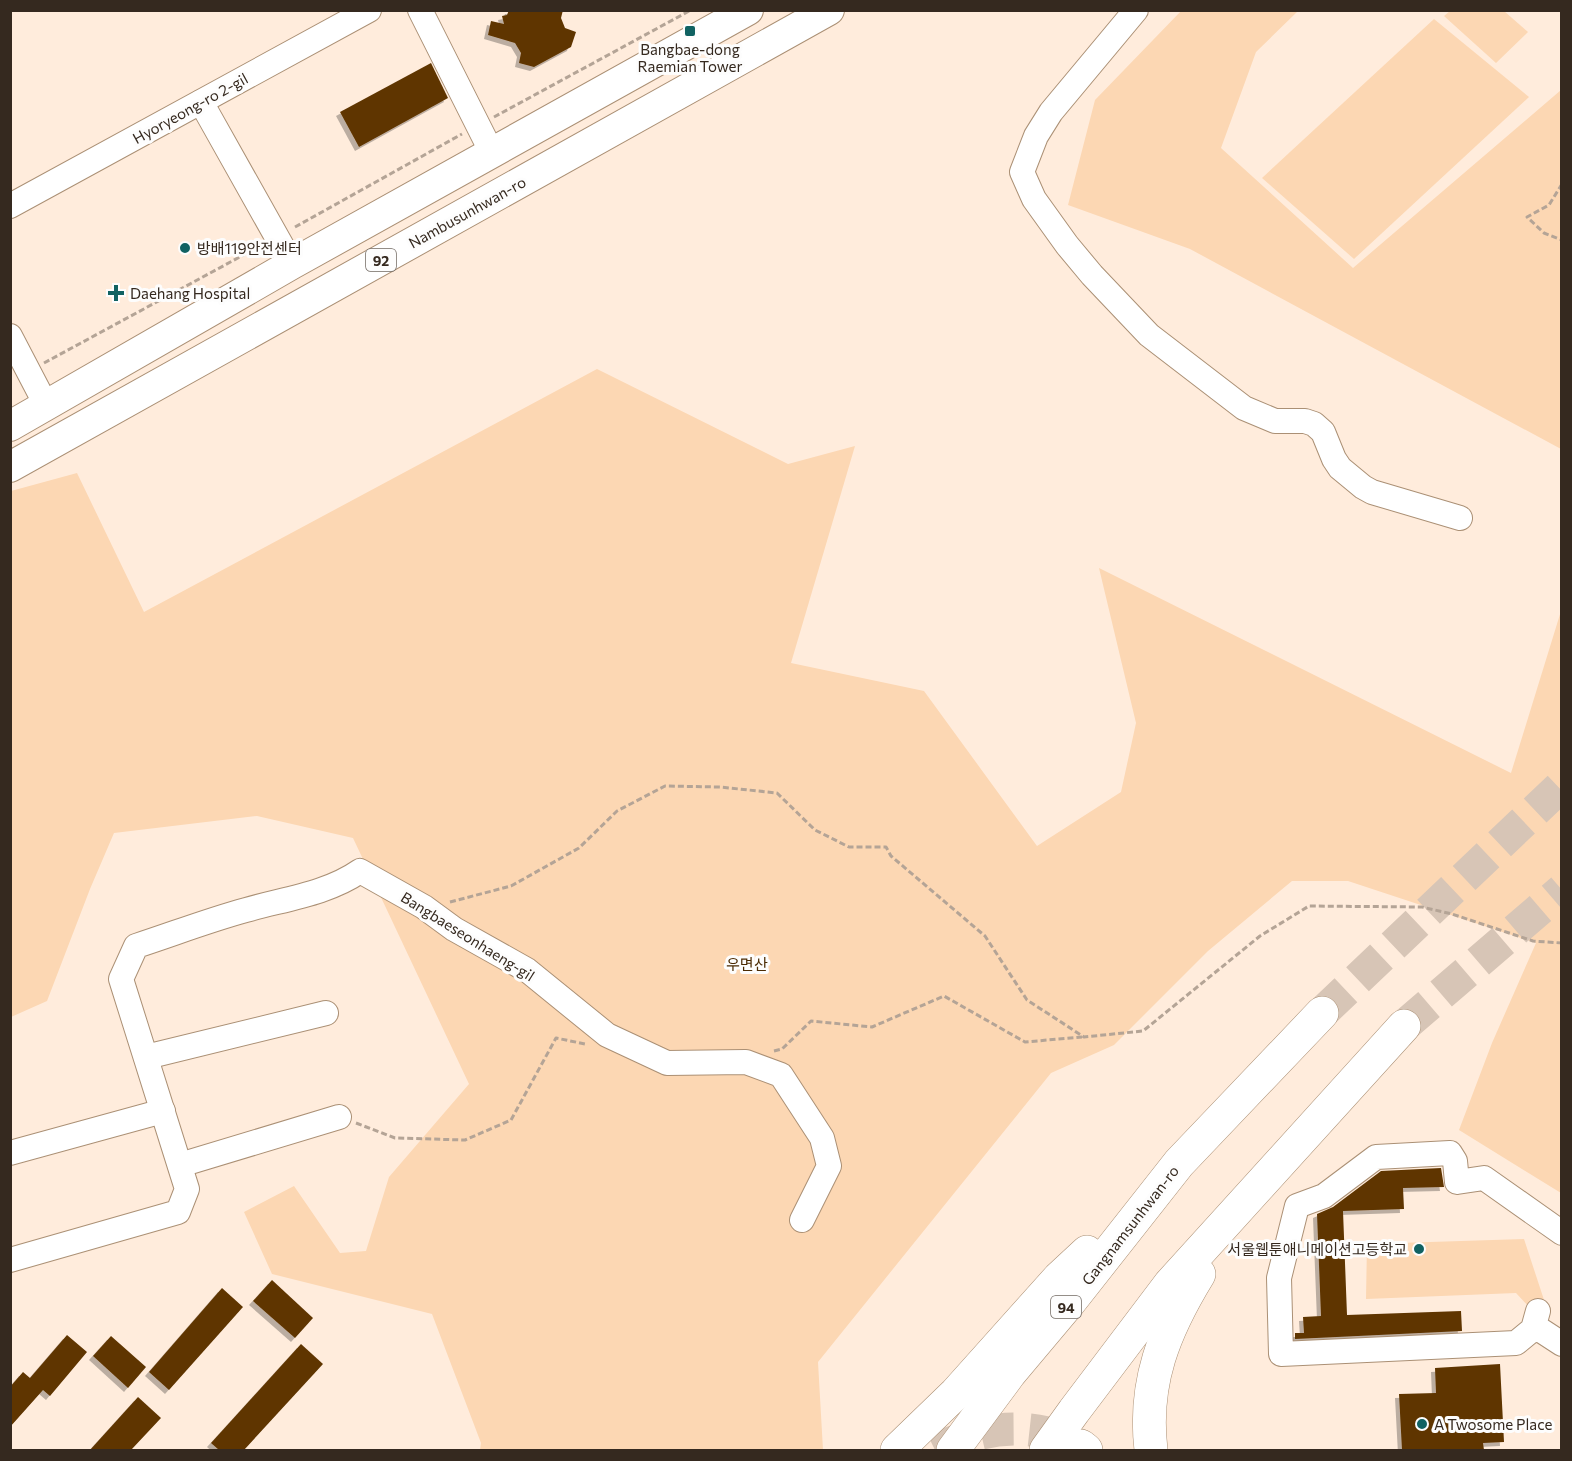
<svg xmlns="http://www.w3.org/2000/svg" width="1572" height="1461" font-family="Commissioner,'Noto Sans KR',sans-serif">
<defs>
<filter id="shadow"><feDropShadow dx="-4" dy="4" stdDeviation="0" flood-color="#0004"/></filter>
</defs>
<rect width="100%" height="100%" fill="#ffecdc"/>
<g fill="#fcd7b3">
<path d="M1182,10L1298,11L1256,52L1221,148L1353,268L1561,90V449L1190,249L1068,205L1095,100Z"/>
<path d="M1450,11H1504L1528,32L1496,63L1444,16Z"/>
<path d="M1434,19L1529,97L1354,259L1262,178Z"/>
<path d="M597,369L788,464L855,446L791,663L924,691L1037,846L1121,792L1136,723L1099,568L1511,773L1561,611V1193L1459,1130L1492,1043L1536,943L1348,881H1292L1208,951L1114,1045L1051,1073L818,1362L823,1450H480L481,1443L432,1314L272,1274L244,1212L294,1186L340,1253L366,1251L389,1177L469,1084L353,838L257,816L114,833L90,889L47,1001L11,1017V491L77,473L144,612Z"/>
<path d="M1524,1239L1545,1303L1531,1309L1516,1293L1366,1299L1367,1244Z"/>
</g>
<g fill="#5e3500" filter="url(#shadow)">
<path d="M509,10H563L561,18L565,28L576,32L571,47L534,67L519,63L521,53L515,43L488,35L491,21L504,24L502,16L507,15Z"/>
<path d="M431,63L448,98L359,147L340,112Z"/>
<path d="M1441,1168L1444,1187L1403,1188L1404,1209L1343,1211L1347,1315L1461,1311L1462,1331L1295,1339V1333H1304L1303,1317L1321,1316L1317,1214L1333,1207L1381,1171Z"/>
<path d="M272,1280L313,1318L295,1338L253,1301Z"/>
<path d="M222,1288L243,1307L169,1390L149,1372Z"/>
<path d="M67,1335L87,1352L50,1396L43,1390L10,1427V1387L23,1372L30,1378Z"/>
<path d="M111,1336L146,1367L128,1388L93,1356Z"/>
<path d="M301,1344L323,1364L244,1450H219L211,1443Z"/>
<path d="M1500,1364L1504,1442L1483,1443L1484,1450H1402L1399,1394L1436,1393L1435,1368Z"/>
<path d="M138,1397L161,1418L131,1450H90Z"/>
</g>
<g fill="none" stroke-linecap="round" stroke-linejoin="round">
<g stroke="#d7c5b6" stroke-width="33" stroke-dasharray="33 16" stroke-linecap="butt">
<path d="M1322,1013L1562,785"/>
<path d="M1404,1026L1562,890"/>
<path d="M935,1450C984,1426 1031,1420 1081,1446"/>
</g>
<defs>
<g id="minor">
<path d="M420,10L492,153"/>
<path d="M1136,10L1051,112L1036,136L1022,172L1034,199L1067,245L1092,275L1149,335L1244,408L1275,421H1305L1314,424L1323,432L1334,459L1340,468L1363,487L1372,492L1460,518"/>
<path d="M201,102L292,264"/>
<path d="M10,206L369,10"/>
<path d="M10,336L46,405"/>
<path d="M146,1057L326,1013"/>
<path d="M10,1153L163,1111"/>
<path d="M180,1165L339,1117"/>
<path d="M10,1260L178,1212L187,1189L121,979L136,946C173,934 209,920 246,910C284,899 327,894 360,871L424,907L454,929L527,970L607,1035L667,1063L746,1062L781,1075L822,1138L829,1166L802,1220"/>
<path d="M1538,1311L1533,1329L1516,1343L1281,1354L1279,1278L1297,1206L1324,1196L1376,1157L1450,1153L1455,1161L1457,1182L1484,1178L1562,1233"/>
<path d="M1533,1329L1542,1331L1562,1344"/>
</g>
<g id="major">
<path d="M10,426L292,264L748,10"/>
<path d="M10,467L829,10"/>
</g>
<g id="highway">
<path d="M1081,1446L1086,1450"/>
<path d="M897,1450L956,1393L1059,1278L1087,1252"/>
<path d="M953,1450L1010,1373L1068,1304L1179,1163L1322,1013"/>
<path d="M1046,1450L1074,1411L1170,1284L1404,1026"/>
<path d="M1151,1450C1143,1383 1164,1331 1199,1274"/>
</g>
</defs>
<use href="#minor" stroke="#ab9075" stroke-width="26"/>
<use href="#major" stroke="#ab9075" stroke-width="32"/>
<use href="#highway" stroke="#ab9075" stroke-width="34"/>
<g stroke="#b4a496" stroke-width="3" stroke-dasharray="6 3" stroke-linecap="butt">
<path d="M494,117L691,10"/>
<path d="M1562,184L1549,205L1527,217L1544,233L1562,240"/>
<path d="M295,227L462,134"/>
<path d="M44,363L260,246"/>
<path d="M450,902L511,886L579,848L617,811L665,786L720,787L777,793L815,830L849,847H886L891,856L985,936L1027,1000L1084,1037L1143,1031L1260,936L1309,906L1422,907L1452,914L1533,941L1562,943"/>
<path d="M774,1051L782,1049L811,1021L872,1027L944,996L1025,1042L1082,1037"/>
<path d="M356,1123L395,1138L465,1140L511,1120L556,1038L585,1044"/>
</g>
<use href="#minor" stroke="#fff" stroke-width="24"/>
<use href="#major" stroke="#fff" stroke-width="30"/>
<use href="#highway" stroke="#fff" stroke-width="33"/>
</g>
<g fill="#116262" stroke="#fdfdfd" stroke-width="2">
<rect x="684" y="25" width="12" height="12" rx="3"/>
<circle cx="185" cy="248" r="6"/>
<path d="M113 284h6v6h6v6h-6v6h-6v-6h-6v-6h6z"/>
<circle cx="1419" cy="1249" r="6"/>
<circle cx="1422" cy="1424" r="6"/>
</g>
<g text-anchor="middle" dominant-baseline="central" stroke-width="6" stroke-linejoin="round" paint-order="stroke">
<g fill="#fdfdfd" stroke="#716962" stroke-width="1.5">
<rect x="366" y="249" width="30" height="22" rx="4.5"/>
<rect x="1051" y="1296" width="30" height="22" rx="4.5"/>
</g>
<g font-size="14" font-weight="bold" fill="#35291f">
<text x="381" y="260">92</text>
<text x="1066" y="1307">94</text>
</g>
<g font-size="15" fill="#35291f" stroke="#fdfdfd" text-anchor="start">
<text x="690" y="49" text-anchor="middle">Bangbae-dong<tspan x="690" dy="17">Raemian Tower</tspan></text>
<text x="197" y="248">방배119안전센터</text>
<text x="130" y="293">Daehang Hospital</text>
<text x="1407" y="1249" text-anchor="end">서울웹툰애니메이션고등학교</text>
<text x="1434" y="1424">A Twosome Place</text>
</g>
<g font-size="15" fill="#35291f" stroke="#fdfdfd">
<text transform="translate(190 108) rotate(-29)">Hyoryeong-ro 2-gil</text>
<text transform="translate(467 212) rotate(-29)">Nambusunhwan-ro</text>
<text transform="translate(468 936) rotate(32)">Bangbaeseonhaeng-gil</text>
<text transform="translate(1130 1225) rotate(-52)">Gangnamsunhwan-ro</text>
</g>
<g font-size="15" fill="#4b2b03" stroke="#fdfdfd">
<text x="747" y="964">우면산</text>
</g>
</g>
<rect width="1572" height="1461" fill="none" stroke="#35291f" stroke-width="24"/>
</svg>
